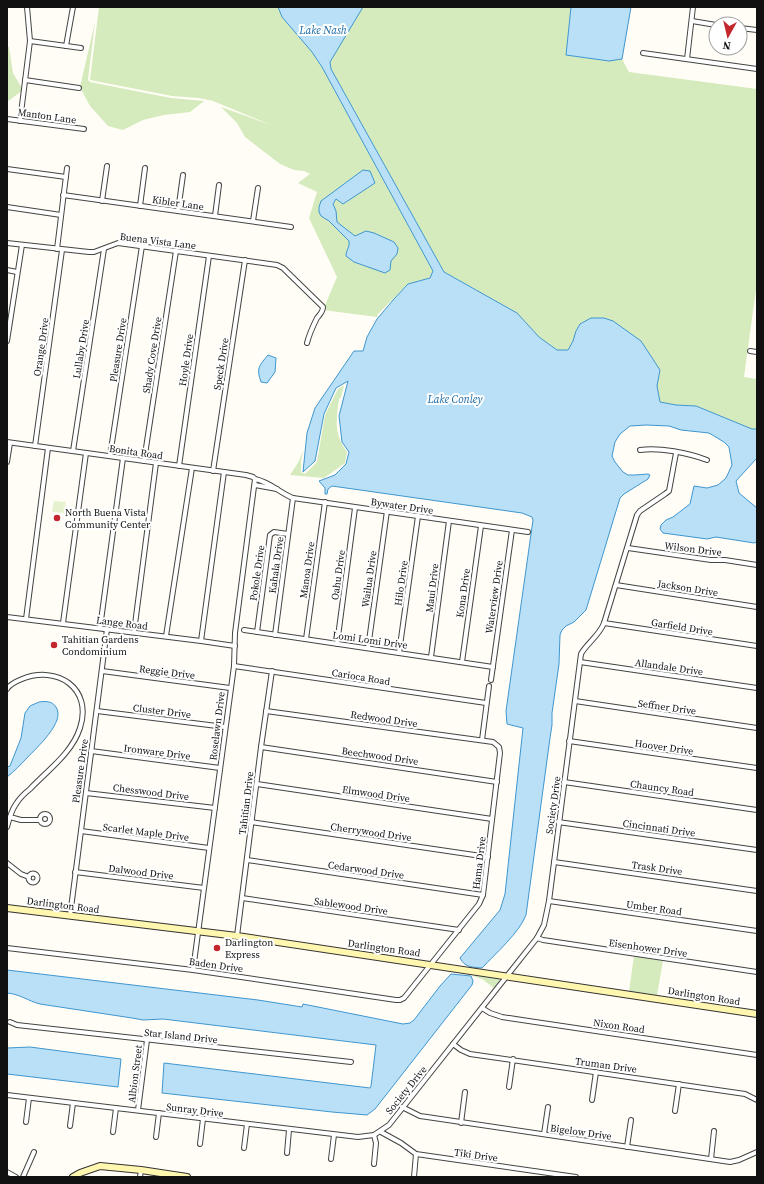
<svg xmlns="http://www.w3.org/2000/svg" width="764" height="1184" font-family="'Source Serif 4',serif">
<rect width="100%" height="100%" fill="#fffdf5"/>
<g fill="#d5ebbd">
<path d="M99,7H278L282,17L312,52L322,67L433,271L430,278L408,284L377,315V317L323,310L337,277L309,218L317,192L298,183L310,174L304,171L294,170L280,164L245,137L237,123L221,107L271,125L213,101L199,98L172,96L90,80Z"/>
<path d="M363,7H571L566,55L609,61L622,59L629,72L757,89V282L744,377L757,379V429H752L696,406L676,405L660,402L657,386L660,370L641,341L576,331L573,341L568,350H557L539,337L517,313L444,272L331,69L330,62Z"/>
<path d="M95,22L88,80L90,82L171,98L204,101L190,112L164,115L143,120L123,130L108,126L90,106L80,87Z"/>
<path d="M7,46L9,47L13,73L23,90L7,102Z"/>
<path d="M344,385L341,397L339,399C336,421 334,434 347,452L345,463L324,478L290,475L298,463L303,451L301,461V472L305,474L317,462L325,415L338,389Z"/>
<path d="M634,956L663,961L657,995L629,991Z"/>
<path d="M475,974L499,978V981L494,988L482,979L473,976Z"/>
</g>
<path fill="#e6f2cf" d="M54,501L66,502L64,513L52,512Z"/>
<g fill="#b9e0f7" stroke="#3f96cf">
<path d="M278,7H363L330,62L331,69L444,272L517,313L539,337L557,350H568L573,341L576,331L580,324L591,318H604L613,321L641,341L660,370L657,386L660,402L676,405L696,406L752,429H757V458L736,481L739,493L757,508V542L754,543L716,537L707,539L663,533L660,529L661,525L666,520L673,517L690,504L694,486L707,488L718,485L726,478L732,465L729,447L724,442L709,433L681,430L669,426L646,425L630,426L620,434L615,442L612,456L615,462L623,472L628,475H635L648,474L650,475L648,479L624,494L620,498L586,610L574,622L566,626L562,630L560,635L559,664L552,713V725L550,738L526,915C519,933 496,953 482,968C473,967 465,968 460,958L500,910L505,894L523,728L507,724L506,711L533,520L532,517L522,513L332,486L328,489L327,494H325V488L319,481L335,475L346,464L349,452L342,442L339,416L348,381L336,388L324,414L315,461L303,472L307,433L315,408L354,351H363L367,337L377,319L394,299L408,284L430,278L433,271L322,67L312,52L282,17Z"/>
<path d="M571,7H631L622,59L609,61L566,55Z"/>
<path d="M363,170L370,171L375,183L343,204L336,199L333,204L336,211L337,222L355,236L366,231L374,233L394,242L398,248L397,254L391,261L390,270L385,273L354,262L346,256C346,250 350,247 349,241L329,221L321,216L319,212V207L321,201Z"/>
<path d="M268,355L276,358L275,372L267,383L261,382C256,368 259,366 268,355Z"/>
<path d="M39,702C46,701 52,701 56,707C66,722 36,748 27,758C20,765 15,771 7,777V767L10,766L21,738L25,713L30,706Z"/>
<path d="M7,970L258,1000L302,1007L303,1004L403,1024L410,1023L414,1020L440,986L451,974L471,976L473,981L472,985L375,1109L367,1115L332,1112L162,1093L164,1063L370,1088L371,1086L376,1045L163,1019L143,1020L132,1018L40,1004C28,1001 20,994 7,993Z"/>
<path d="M30,1047L121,1059L118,1087L7,1074V1048Z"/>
</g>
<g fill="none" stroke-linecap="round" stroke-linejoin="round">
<defs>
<g id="street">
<path d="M692,21L716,25"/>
<path d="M740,28L757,30"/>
<path d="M30,41L81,48"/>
<path d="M66,46L73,7"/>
<path d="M643,53L757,69"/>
<path d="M687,59L693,7"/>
<path d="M25,80L79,88"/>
<path d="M7,119L84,129"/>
<path d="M20,121L30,41L27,7"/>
<path d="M7,169L66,177"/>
<path d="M63,195L291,227"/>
<path d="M102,201L107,166"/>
<path d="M140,206L145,168"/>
<path d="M7,207L61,215"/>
<path d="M178,211L183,175"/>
<path d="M215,216L219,185"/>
<path d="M253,221L258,188"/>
<path d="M7,243L89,252H94L118,243L277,265L283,268L323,307C323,312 320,314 317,318C313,326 309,335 307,343"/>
<path d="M57,249L67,168"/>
<path d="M7,270L17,272"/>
<path d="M7,341L22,245"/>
<path d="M750,351L757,352"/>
<path d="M7,442L246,475L253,477L255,479L235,633L234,666L193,970"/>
<path d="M35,446L62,250"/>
<path d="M640,450C659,447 689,453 707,460"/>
<path d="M73,451L104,249"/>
<path d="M110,456L142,246"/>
<path d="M144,461L176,251"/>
<path d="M7,462L10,443"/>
<path d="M179,466L209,256"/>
<path d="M213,471L245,260"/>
<path d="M255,479C270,482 280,493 293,498L528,532"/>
<path d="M255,485L277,489"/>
<path d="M628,548L711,560H725L757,565"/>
<path d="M616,585L757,607"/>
<path d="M7,617L201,641L235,646"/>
<path d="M26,619L48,448"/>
<path d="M63,623L86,453"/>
<path d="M604,623L757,646"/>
<path d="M100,628L123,458"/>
<path d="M244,630L493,667"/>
<path d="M134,632L156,463"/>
<path d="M257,632L270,535L274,532L288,534"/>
<path d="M275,635L293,498"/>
<path d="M166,636L192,468"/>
<path d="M306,639L325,502"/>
<path d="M201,641L224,472"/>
<path d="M337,644L355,508"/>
<path d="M368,648L387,511"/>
<path d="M399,653L418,516"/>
<path d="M431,657L449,521"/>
<path d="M462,662L481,526"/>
<path d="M580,662L757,688"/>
<path d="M234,666L486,703"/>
<path d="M102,671L230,688"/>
<path d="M491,680L512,530"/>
<path d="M7,689C10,684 17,681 22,679C57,665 93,688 80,728C72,753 48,770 30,789C25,793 19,799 16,804C11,811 9,819 7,827"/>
<path d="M575,701L757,728"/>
<path d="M97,711L225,727"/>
<path d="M482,740L489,686"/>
<path d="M569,741L757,768"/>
<path d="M261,747L497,782"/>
<path d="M91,751L220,768"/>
<path d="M564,782L757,810"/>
<path d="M257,784L492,819"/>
<path d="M86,793L215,808"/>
<circle cx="45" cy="819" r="5"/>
<path d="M10,817L21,820H40"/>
<path d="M251,822L488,857"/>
<path d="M558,822L757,850"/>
<path d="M81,831L209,848"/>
<path d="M247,860L483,895"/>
<path d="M554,862L757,891"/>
<path d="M7,863L21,874L29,877"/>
<path d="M75,872L204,888"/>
<circle cx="33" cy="878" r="4.5"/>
<path d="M242,898L459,930"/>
<path d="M549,901L757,931"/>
<path d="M70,916L107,629"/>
<path d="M237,936L261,747L272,671"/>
<path d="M537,938L543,940L757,972"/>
<path d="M7,948L193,970L396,1000H400L404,998L479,904L483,895L500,753L499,747L493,742L266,711"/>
<path d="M482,1008L490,1013L502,1017L757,1055"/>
<path d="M10,1022L17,1025L351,1062"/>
<path d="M453,1044L461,1050L470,1054L745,1094L757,1100"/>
<path d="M509,1087L513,1059"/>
<path d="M7,1095L358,1137L374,1135L389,1125L537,938L544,925L549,901L581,654C587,643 599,636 604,623L637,515L640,511L665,494L669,491L676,453"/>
<path d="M592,1100L596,1072"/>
<path d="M402,1107L420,1116L427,1117L730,1162L739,1160L757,1152"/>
<path d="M138,1110L147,1040"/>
<path d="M675,1111L679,1084"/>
<path d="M26,1122L29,1098"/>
<path d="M461,1123L465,1092"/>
<path d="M70,1126L73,1103"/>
<path d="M113,1132L116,1108"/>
<path d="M381,1132L401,1143L416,1154L576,1177"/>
<path d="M544,1134L548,1107"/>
<path d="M156,1137L159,1113"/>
<path d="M200,1144L203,1119"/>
<path d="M627,1147L631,1120"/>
<path d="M244,1148L247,1124"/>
<path d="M287,1153L289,1130"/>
<path d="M331,1159L334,1135"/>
<path d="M711,1159L714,1131"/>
<path d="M374,1164L376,1143L374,1135"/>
<path d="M7,1172L16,1177"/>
<path d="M23,1177L34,1152"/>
<path d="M140,1177L141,1170"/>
<path d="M414,1177L416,1154"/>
</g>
<g id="secondary">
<path d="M7,908L237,936L757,1014"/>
<path d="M73,1177L80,1173L100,1166L141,1170L187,1177"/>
</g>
</defs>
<use href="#street" stroke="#444" stroke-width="6"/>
<use href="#secondary" stroke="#333" stroke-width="8"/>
<use href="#street" stroke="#fff" stroke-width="4"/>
<use href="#secondary" stroke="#fff6b0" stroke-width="6"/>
</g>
<g fill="#c4262e" stroke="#fff" stroke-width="1.5">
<circle cx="57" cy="518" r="4"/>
<circle cx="54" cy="645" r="4"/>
<circle cx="217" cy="948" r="4"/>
</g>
<g text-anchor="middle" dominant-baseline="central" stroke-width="4" stroke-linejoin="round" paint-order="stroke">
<g font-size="10" fill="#111" stroke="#fff">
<text transform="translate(47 116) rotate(8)">Manton Lane</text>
<text transform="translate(178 203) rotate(8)">Kibler Lane</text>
<text transform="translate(158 241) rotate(7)">Buena Vista Lane</text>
<text transform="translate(41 347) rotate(-82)">Orange Drive</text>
<text transform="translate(81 349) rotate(-81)">Lullaby Drive</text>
<text transform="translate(118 350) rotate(-81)">Pleasure Drive</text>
<text transform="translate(152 355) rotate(-81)">Shady Cove Drive</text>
<text transform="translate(186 360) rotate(-82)">Hoyle Drive</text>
<text transform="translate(221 364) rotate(-81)">Speck Drive</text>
<text transform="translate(136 452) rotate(8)">Bonita Road</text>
<text transform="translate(402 506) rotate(8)">Bywater Drive</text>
<text transform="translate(693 549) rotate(7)">Wilson Drive</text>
<text transform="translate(276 565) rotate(-82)">Kahala Drive</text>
<text transform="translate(307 570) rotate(-82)">Manoa Drive</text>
<text transform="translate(257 573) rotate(-82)">Pokole Drive</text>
<text transform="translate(338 575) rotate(-82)">Oahu Drive</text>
<text transform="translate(369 579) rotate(-82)">Wailua Drive</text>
<text transform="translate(401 583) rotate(-82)">Hilo Drive</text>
<text transform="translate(432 588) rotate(-83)">Maui Drive</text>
<text transform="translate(688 588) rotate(9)">Jackson Drive</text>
<text transform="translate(463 593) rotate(-82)">Kona Drive</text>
<text transform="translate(494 597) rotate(-82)">Waterview Drive</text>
<text transform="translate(122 623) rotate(7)">Lange Road</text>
<text transform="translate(682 627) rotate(9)">Garfield Drive</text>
<text transform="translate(370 640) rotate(8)">Lomi Lomi Drive</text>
<text transform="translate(669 667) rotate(8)">Allandale Drive</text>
<text transform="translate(167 672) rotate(7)">Reggie Drive</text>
<text transform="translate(361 677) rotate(9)">Carioca Road</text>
<text transform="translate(667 707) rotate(8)">Seffner Drive</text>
<text transform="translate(162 711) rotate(7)">Cluster Drive</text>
<text transform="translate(384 719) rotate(8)">Redwood Drive</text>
<text transform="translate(217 726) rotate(-83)">Roselawn Drive</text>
<text transform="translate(664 747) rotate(8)">Hoover Drive</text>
<text transform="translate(157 752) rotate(7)">Ironware Drive</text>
<text transform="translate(380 756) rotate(8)">Beechwood Drive</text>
<text transform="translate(80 771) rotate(-82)">Pleasure Drive</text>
<text transform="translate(662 788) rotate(8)">Chauncy Road</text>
<text transform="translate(151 792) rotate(7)">Chesswood Drive</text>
<text transform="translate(376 794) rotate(8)">Elmwood Drive</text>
<text transform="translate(246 803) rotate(-83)">Tahitian Drive</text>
<text transform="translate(553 805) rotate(-82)">Society Drive</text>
<text transform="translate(659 828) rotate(8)">Cincinnati Drive</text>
<text transform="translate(146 832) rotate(7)">Scarlet Maple Drive</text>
<text transform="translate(371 832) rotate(8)">Cherrywood Drive</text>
<text transform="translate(479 863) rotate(-83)">Hama Drive</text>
<text transform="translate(657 868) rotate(8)">Trask Drive</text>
<text transform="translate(366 870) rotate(8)">Cedarwood Drive</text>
<text transform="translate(141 872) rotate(7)">Dalwood Drive</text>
<text transform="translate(63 905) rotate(7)">Darlington Road</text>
<text transform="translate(351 906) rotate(8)">Sablewood Drive</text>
<text transform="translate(654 908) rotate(8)">Umber Road</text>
<text transform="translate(384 948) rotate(8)">Darlington Road</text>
<text transform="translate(648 948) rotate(8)">Eisenhower Drive</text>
<text transform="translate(216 965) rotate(8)">Baden Drive</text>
<text transform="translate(704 996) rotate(9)">Darlington Road</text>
<text transform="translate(619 1026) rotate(8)">Nixon Road</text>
<text transform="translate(181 1036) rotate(6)">Star Island Drive</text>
<text transform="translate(606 1065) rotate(8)">Truman Drive</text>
<text transform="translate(135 1074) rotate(-83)">Albion Street</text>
<text transform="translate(406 1090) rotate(-51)">Society Drive</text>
<text transform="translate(195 1110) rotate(7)">Sunray Drive</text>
<text transform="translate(581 1132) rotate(8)">Bigelow Drive</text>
<text transform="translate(476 1155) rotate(8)">Tiki Drive</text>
</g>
<g font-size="10" fill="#111" stroke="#fff" text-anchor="start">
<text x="65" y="512">North Buena Vista<tspan x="65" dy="12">Community Center</tspan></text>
<text x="62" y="639">Tahitian Gardens<tspan x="62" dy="12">Condominium</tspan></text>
<text x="225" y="942">Darlington<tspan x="225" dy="12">Express</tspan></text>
</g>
<g font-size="11" font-style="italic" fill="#1768a6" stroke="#fff">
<text x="323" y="30">Lake Nash</text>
<text x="455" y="399">Lake Conley</text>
</g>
</g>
<rect width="764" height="1184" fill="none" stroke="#111111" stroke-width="16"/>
<g transform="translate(728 36) rotate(188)"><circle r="19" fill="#ffffff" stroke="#a0a0a0"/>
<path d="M0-3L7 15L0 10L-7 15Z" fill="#c4262e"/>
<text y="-6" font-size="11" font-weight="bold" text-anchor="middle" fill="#111111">N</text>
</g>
</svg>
